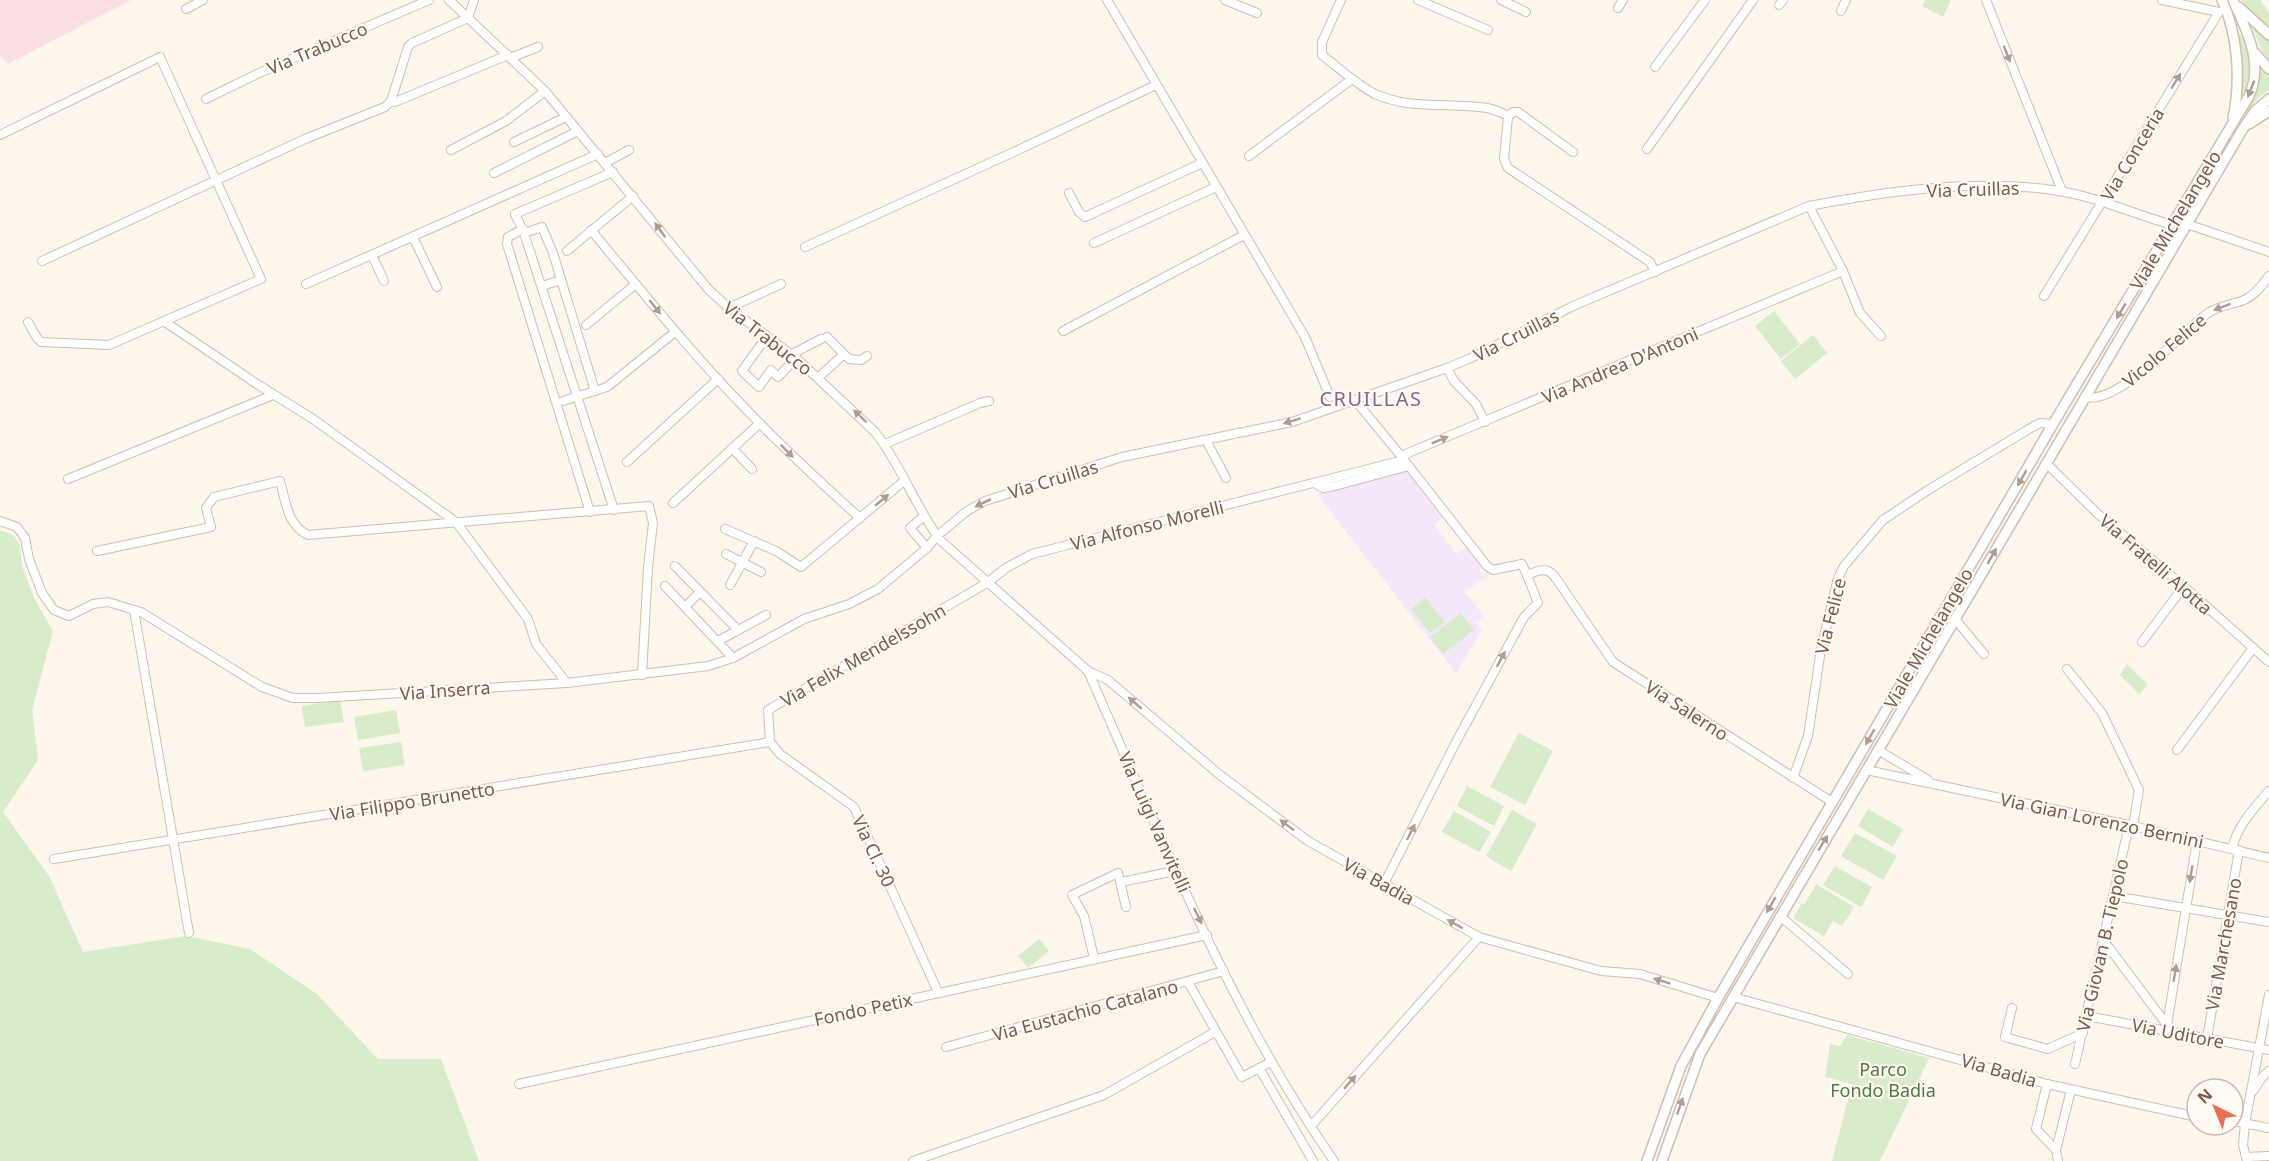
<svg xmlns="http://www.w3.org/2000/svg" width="2269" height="1161" font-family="'Noto Sans',sans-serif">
<rect width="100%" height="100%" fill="#fdf6ec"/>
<path fill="#f3e8fa" d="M1405,472L1410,474L1444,517L1434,525L1456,554L1467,547L1481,566L1479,569L1482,574L1486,572L1489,575L1465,592L1485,617L1476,623L1482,630L1456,673L1317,494L1327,492L1330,493L1334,490Z"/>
<path fill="#fbdfe3" d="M0,0H131L8,64L0,56Z"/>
<g fill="#d8ecc9">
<path d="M1925,0H1951L1943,17L1922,6Z"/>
<path d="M2241,0H2260L2269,12V31Z"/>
<path d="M2254,27L2269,40V61L2261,49L2253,29Z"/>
<path d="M2238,32C2253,49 2253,80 2240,99L2242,72Z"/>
<path d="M2261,68L2269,75V90L2259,97L2245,114L2258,89Z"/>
<path d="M1774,311L1800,344L1781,359L1755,326Z"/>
<path d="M1813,335L1827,353L1795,379L1781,361Z"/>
<path d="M0,530L13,535L20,544L22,566L34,598L53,631L32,710L38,760L3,812L49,876L83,952L186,936L250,949L317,994L378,1059H441L479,1161H0Z"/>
<path d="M1425,597L1445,622L1430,633L1411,609Z"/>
<path d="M1461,613L1474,630L1443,654L1430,637Z"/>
<path d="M2127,664L2148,685L2139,694L2120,675Z"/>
<path d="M340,700L344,722L305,727L302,706Z"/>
<path d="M396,710L400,733L358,740L354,717Z"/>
<path d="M1519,733L1553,751L1525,805L1490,787Z"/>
<path d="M401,742L405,765L363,771L359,748Z"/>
<path d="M1467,786L1504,806L1494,826L1457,806Z"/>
<path d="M1868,809L1903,829L1893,847L1858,826Z"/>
<path d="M1512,810L1537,824L1511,871L1486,856Z"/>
<path d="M1454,811L1491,832L1479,852L1442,832Z"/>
<path d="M1855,833L1897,856L1883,880L1841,856Z"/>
<path d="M1835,866L1872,887L1861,907L1823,885Z"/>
<path d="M1816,884L1854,907L1842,926L1833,921L1824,936L1793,918L1802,903L1805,904Z"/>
<path d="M1039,939L1049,951L1028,968L1018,956Z"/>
<path d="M1847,1035L1929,1058L1880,1161H1832L1852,1084L1825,1077L1830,1044L1840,1046Z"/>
</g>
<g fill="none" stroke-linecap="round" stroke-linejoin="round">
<defs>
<g id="minor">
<path d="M449,0L545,91L709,290L729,308L796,358L875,432C901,465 915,506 940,540L1088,671L1108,680L1220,775L1308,841L1479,937L1601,971L1640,974L1718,998"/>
<path d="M1107,0L1305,337L1330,397"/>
<path d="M1225,0L1257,13"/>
<path d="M1341,0L1322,42V55C1339,68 1356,84 1375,94C1410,110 1450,102 1487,108C1494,109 1502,113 1509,116"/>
<path d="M1418,0L1488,30"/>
<path d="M1501,0L1526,12"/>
<path d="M1986,0L2062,191"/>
<path d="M2162,0L2219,12"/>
<path d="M1779,5L1783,0"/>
<path d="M1618,8L1623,0"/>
<path d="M186,9L203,0"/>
<path d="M1841,11L1846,0"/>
<path d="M510,58L538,47"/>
<path d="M1655,67L1705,0"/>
<path d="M206,99L259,73L429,0"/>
<path d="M391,101L395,102L508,55"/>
<path d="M0,135L160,57L261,279L109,345L41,342L37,338L28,322"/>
<path d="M514,142L566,117"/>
<path d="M1647,149L1753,0"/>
<path d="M451,150L506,121L545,91"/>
<path d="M1573,152L1518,112H1513L1508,117L1504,159L1508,168L1650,262L1655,272"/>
<path d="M1249,156L1352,79"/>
<path d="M605,163L629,150"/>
<path d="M613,172L515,214L524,233L614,510"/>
<path d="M494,173L578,131"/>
<path d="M1069,193L1079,212L1085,217L1202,163"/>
<path d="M1809,206L1843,271L1860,313L1881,336"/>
<path d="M2187,224L2269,252"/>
<path d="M523,229L508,237L507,244L590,512"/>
<path d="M591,230C640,289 688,349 741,404C779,444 819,481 860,518"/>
<path d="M524,233L542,227L553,253L595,391"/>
<path d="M413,237L437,287"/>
<path d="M1094,243L1216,187"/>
<path d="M805,247L1016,151L1156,85"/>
<path d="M567,251L633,196"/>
<path d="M372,255L384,281"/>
<path d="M42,261L305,139L385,107L391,101L408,47L412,43L468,18L474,0"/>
<path d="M306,284L598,154"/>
<path d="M542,286L561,280"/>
<path d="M2044,296L2219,12"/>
<path d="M729,308L781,284"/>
<path d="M165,322L257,384L313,419L456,522L528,619L536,644L567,683"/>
<path d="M586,325L636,284"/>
<path d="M1063,331L1244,235"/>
<path d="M767,336L742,371L759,387L771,370L778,377L796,358"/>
<path d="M827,337L849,359L861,360L867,356"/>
<path d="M792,354L821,339"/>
<path d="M1447,368L1454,381L1476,404L1485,422"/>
<path d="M819,377L843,355"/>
<path d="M2085,397C2120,405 2179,334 2208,313C2219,305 2234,305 2246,299C2256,294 2263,284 2269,276"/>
<path d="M1355,400L1401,456"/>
<path d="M563,401L607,387L675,332"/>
<path d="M1206,440L1226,478"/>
<path d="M885,444L980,403L989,401"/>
<path d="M732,448L752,469"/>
<path d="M1404,460L1401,456L1843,271"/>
<path d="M1404,460L1487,566L1493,570L1522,564L1527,575C1550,565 1551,571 1564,590"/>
<path d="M627,462L718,379"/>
<path d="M2046,463L2099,515L2188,590L2269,662"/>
<path d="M68,479L273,395"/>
<path d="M1314,483L1323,488L1331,487L1409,466"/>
<path d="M673,503L760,423"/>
<path d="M924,516L910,528L927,548"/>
<path d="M0,521L17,527L25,538L29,559L42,593L54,610L69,616L93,604L108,602L141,612L262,687L293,698H318L567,683L708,666L733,658L804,619L849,604L878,589L927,548L937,536L967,511L985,501L1122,457L1292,422L1447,368L1471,358L1573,306L1809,206C1887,191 1980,178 2059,191C2098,197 2135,215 2173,225"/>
<path d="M725,529L776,551L801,567L904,481"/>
<path d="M97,551L211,527L206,508L214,497L280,481C286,502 287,525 308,535L649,506L653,523L648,567L642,675"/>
<path d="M726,554L761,572"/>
<path d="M675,566L738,630"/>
<path d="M730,585L754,541"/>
<path d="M665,586L733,658"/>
<path d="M1566,593L1613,662L1832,802"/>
<path d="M685,607L700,592"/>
<path d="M134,610L189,933"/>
<path d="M1955,619L1984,654"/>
<path d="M718,641L766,615"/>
<path d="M2142,642L2184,586"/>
<path d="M2067,669L2102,713L2139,790L2133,826"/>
<path d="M1088,671C1161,836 1230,1012 1334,1161"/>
<path d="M770,742L768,710L987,583L1006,568L1032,554L1404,460"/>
<path d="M770,742L780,754L854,807L938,992"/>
<path d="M1878,750L1928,780"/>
<path d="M2177,750L2253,648"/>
<path d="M1866,770L2129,825L2269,858"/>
<path d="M1793,778L1808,736L1821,649L1838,578L1844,566L1883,520L1928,490L2029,429L2040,423L2053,424"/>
<path d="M2232,849C2237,826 2254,808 2269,791"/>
<path d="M54,859L770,742"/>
<path d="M1121,882L1175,871"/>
<path d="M1384,884L1456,742L1524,617L1538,603L1527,575"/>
<path d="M2114,896L2269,922"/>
<path d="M1780,916L1848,974"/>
<path d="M2104,941L2167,1025"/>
<path d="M1094,958L1084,916L1072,895L1118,873L1126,907"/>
<path d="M1188,982L1242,1077L1271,1062"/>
<path d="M1733,997L2047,1084L2197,1117"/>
<path d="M2012,1008L2005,1037L2048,1049L2083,1033"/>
<path d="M2087,1016L2269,1050"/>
<path d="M2166,1031L2197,841"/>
<path d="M2207,1039L2239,850"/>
<path d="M946,1047L1224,971"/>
<path d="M2075,1064L2129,825"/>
<path d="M1259,1068L1313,1161"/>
<path d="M519,1084L1207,935"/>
<path d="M2047,1084L2036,1129L2056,1150L2071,1090"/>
<path d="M2253,1091L2263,1076L2269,1071"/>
<path d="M2233,1121L2269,1128"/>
<path d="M1311,1126L1479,937"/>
<path d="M2056,1150L2058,1161"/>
<path d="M2246,1157L2269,1156"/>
<path d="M913,1161L1104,1095L1215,1032"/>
<path d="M2247,1161L2243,1145L2245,1123L2269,995"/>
</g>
<g id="tertiary">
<path d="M2222,0C2238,35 2241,80 2233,118"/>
<path d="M2239,7L2269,35"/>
<path d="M2255,53L2269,69"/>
<path d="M2249,124L2269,111"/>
<path d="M1647,1161L1681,1066L1718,998L2053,424L2249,96C2264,63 2247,31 2233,0"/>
<path d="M1662,1161L1700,1054L2241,132L2255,111L2269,99"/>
</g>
</defs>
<use href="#minor" stroke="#d1beb0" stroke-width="10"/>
<use href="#tertiary" stroke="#d1beb0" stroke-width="12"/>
<use href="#minor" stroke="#fff" stroke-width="8"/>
<use href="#tertiary" stroke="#fff" stroke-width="9"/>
</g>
<defs><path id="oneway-solid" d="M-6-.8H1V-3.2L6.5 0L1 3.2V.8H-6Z" transform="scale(1.5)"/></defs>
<g fill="#af9d94">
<use href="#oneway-solid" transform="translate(2007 54) rotate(69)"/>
<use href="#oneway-solid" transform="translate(2176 81) rotate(-59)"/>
<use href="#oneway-solid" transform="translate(2251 89) rotate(111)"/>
<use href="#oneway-solid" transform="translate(660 230) rotate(-126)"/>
<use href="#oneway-solid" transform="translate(655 307) rotate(51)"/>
<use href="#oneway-solid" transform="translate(2222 307) rotate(159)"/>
<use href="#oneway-solid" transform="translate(2121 311) rotate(121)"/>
<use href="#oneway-solid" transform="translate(860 416) rotate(-136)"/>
<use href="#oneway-solid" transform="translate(1292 421) rotate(163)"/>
<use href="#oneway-solid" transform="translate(1440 440) rotate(-22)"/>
<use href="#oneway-solid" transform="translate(787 451) rotate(45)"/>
<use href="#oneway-solid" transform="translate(2022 478) rotate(120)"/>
<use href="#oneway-solid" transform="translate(882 500) rotate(-40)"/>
<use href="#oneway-solid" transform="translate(983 503) rotate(154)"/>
<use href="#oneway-solid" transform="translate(1992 556) rotate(-60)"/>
<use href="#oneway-solid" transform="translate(1501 659) rotate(-62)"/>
<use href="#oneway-solid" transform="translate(1135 703) rotate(-139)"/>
<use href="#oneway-solid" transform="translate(1870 737) rotate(120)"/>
<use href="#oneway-solid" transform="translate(1287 825) rotate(-143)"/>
<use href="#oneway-solid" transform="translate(1411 832) rotate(-63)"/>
<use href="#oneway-solid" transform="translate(1823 843) rotate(-59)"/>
<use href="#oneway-solid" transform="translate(2191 874) rotate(99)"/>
<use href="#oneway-solid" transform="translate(1771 905) rotate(120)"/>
<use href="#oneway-solid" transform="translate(1198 916) rotate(64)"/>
<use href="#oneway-solid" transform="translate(1455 924) rotate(-151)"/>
<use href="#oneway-solid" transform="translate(2175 973) rotate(-81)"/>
<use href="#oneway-solid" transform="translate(1662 981) rotate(-163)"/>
<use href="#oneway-solid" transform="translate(1350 1082) rotate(-48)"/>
<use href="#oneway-solid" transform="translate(1680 1106) rotate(-71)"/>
</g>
<g text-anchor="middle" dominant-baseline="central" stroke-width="4.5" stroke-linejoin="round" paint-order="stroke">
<g font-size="18" fill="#7a5c4d" stroke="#fffaf3">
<text transform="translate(317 48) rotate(-23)">Via Trabucco</text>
<text transform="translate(2132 154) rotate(-59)">Via Conceria</text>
<text transform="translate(1973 189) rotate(-2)">Via Cruillas</text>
<text transform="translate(2175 220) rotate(-59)">Viale Michelangelo</text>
<text transform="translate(1516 335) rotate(-27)">Via Cruillas</text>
<text transform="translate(768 338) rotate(38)">Via Trabucco</text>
<text transform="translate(2164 350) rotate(-40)">Vicolo Felice</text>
<text transform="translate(1620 365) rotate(-23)">Via Andrea D'Antoni</text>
<text transform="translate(1053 479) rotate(-17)">Via Cruillas</text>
<text transform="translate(1147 525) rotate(-14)">Via Alfonso Morelli</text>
<text transform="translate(2156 564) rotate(41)">Via Fratelli Alotta</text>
<text transform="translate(1830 616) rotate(-76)">Via Felice</text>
<text transform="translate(1928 638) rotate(-60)">Viale Michelangelo</text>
<text transform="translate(863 655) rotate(-30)">Via Felix Mendelssohn</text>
<text transform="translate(445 690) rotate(-4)">Via Inserra</text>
<text transform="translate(1687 710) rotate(33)">Via Salerno</text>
<text transform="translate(412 801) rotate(-9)">Via Filippo Brunetto</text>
<text transform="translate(2102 820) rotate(12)">Via Gian Lorenzo Bernini</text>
<text transform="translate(1155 822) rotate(66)">Via Luigi Vanvitelli</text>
<text transform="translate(874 851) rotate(65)">Via Cl. 30</text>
<text transform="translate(1379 881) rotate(29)">Via Badia</text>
<text transform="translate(2223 944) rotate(-80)">Via Marchesano</text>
<text transform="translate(2102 945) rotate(-77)">Via Giovan B. Tiepolo</text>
<text transform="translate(863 1009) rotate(-12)">Fondo Petix</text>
<text transform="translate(1085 1010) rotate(-15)">Via Eustachio Catalano</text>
<text transform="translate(2178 1033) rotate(11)">Via Uditore</text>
<text transform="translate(1999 1070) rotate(16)">Via Badia</text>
</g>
<g font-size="18" fill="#537a41" stroke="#fffaf3">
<text x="1883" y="1069">Parco<tspan x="1883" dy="21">Fondo Badia</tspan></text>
</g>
<g font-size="20" letter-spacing="1.5" fill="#846695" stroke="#fffaf3">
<text x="1371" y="398">CRUILLAS</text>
</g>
</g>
<g transform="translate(2215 1107) rotate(317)"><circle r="28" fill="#fffaf3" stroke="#cabbb1" stroke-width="1.5"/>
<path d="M0-4.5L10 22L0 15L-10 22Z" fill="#e76f51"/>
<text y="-9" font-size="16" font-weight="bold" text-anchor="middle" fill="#7a5c4d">N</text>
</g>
</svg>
